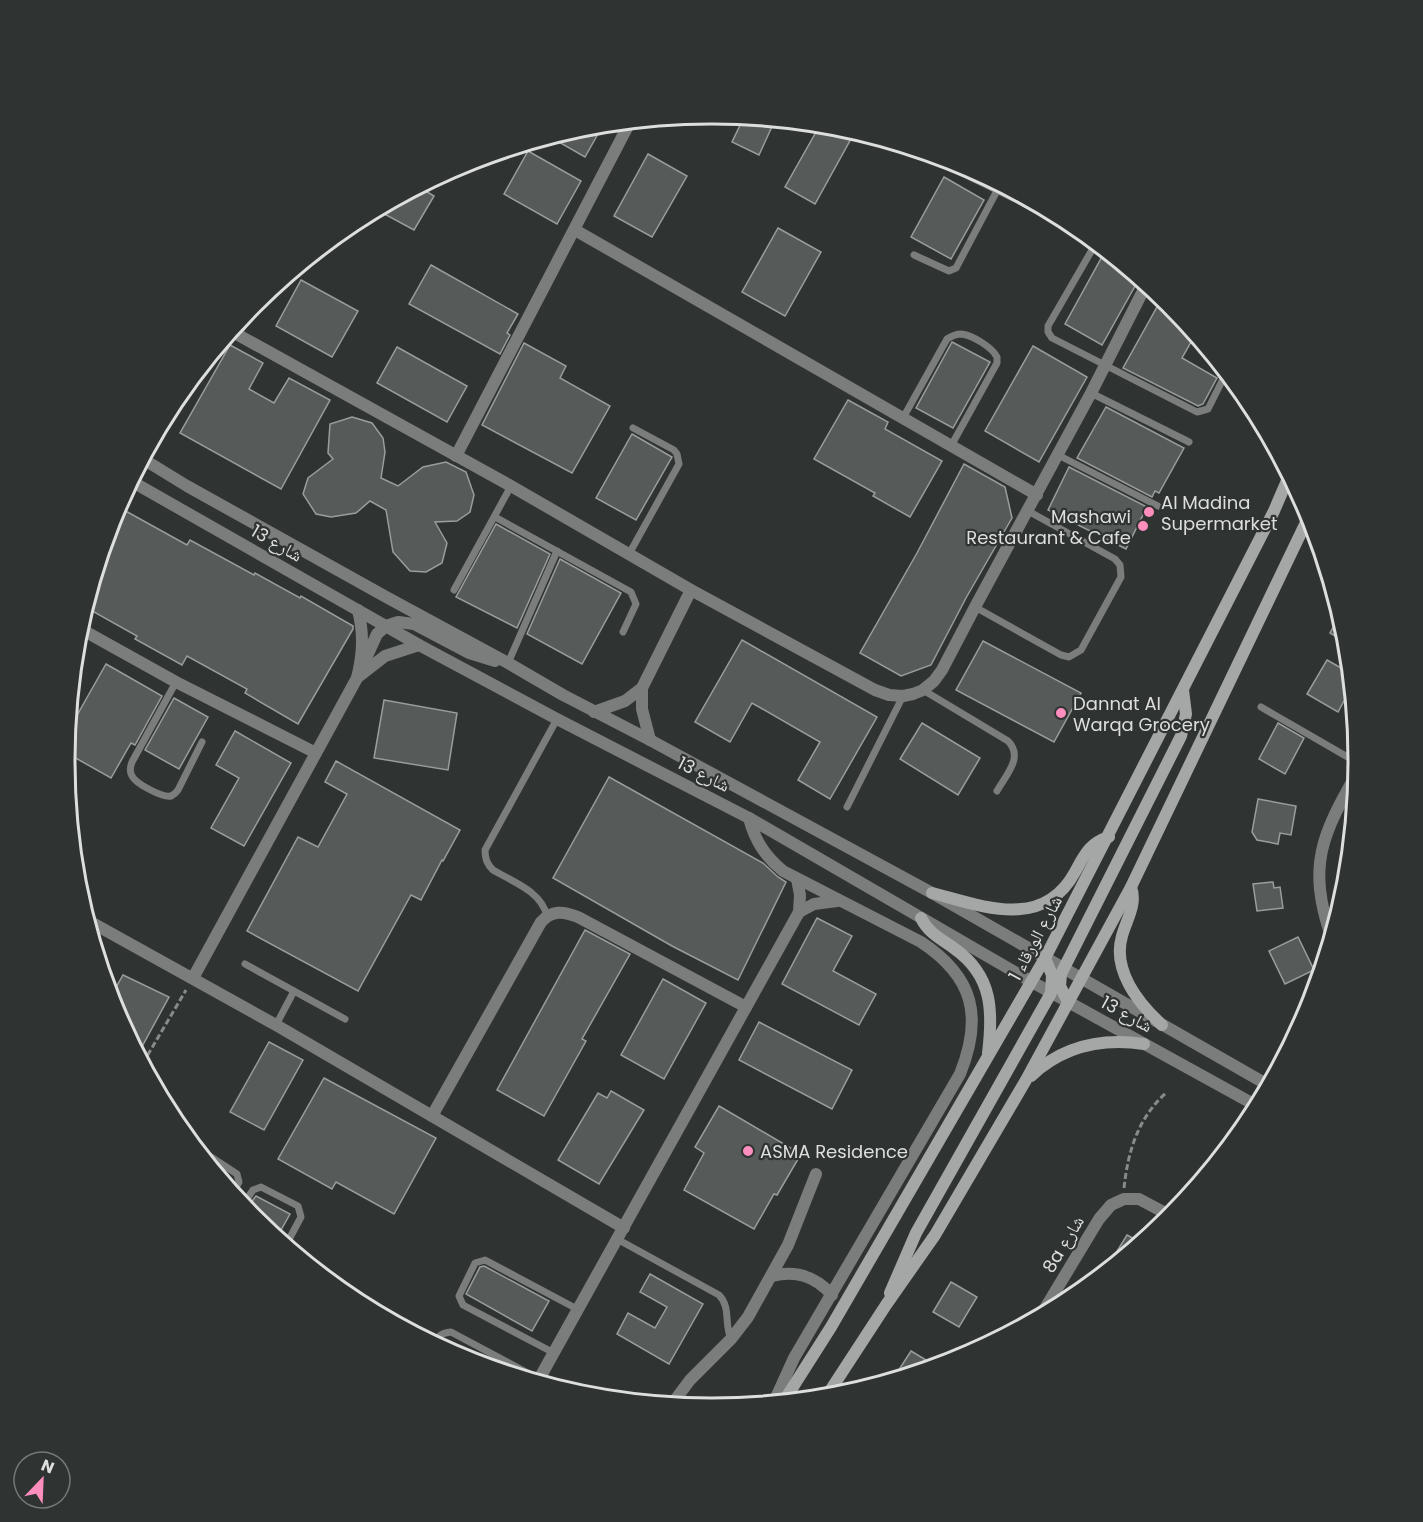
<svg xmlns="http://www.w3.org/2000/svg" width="1423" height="1522" font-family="Poppins,'Noto Naskh Arabic',sans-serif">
<rect width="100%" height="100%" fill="#2f3332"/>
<g fill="#565b59" stroke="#999e9c" stroke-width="1.5">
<path d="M744,117L775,120L759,155L732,142Z"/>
<path d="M603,125L585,157L550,137L586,126Z"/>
<path d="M820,125L831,126L852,137L815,204L785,187Z"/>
<path d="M528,151L581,181L557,224L504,194Z"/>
<path d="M648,154L687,176L652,237L614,216Z"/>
<path d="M944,177L984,200L951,259L911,237Z"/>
<path d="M419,187L434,196L414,230L377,210Z"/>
<path d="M778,228L821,252L785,316L742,292Z"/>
<path d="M1104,253L1139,279L1102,345L1065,324Z"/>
<path d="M431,265L518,314L507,333L510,335L500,354L409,304Z"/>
<path d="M301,280L358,311L332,357L276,326Z"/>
<path d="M1162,298L1195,335L1182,358L1217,378L1203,404L1198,406L1123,368Z"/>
<path d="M952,342L990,362L953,428L916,408Z"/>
<path d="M524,343L566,366L560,378L610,406L572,473L482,425Z"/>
<path d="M230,345L263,363L249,389L274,403L289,378L330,400L281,489L180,433Z"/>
<path d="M1033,346L1087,377L1039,462L985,431Z"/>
<path d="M397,347L467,386L447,422L377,383Z"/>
<path d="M848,400L888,422L885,429L942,461L910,517L873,496L875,493L814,459Z"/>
<path d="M1106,407L1184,448L1159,493L1155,491L1152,497L1077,458Z"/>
<path d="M352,417L372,423L383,438L385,452L381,478L398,486L423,467L446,462L466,472L474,495L470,512L457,521L435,522L447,543L442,563L426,572L410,571L393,552L386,510L370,501L356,513L331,517L316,514L303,494L308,478L333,459L328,453L330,424Z"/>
<path d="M632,434L672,457L636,520L596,498Z"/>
<path d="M964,464L1005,487L1012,518L966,598L931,665L901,676L860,653L917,553Z"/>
<path d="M1069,467L1147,507L1126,549L1048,510Z"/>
<path d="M122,509L187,545L190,540L254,575L255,573L300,598L301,596L353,626V629L298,724L245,693L247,689L187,656L182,665L135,639L137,636L85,607L107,534Z"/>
<path d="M496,524L550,554L517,628L456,597Z"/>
<path d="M560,559L621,593L582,664L527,634Z"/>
<path d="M1340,615L1346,635L1347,643L1330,633Z"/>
<path d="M742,640L877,717L830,799L798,780L820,742L752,703L730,742L695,722Z"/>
<path d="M983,641L1081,693L1054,742L956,690Z"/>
<path d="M1327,660L1350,673L1351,688L1338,712L1307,694Z"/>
<path d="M106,664L162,696L135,745L131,743L111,778L65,752L67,733Z"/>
<path d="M174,698L208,717L179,769L145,750Z"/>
<path d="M384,700L457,713L448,770L374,758Z"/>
<path d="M922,723L980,758L958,795L900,759Z"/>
<path d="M1278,723L1304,738L1285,774L1259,759Z"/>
<path d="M235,731L291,763L244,846L211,828L239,778L216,765Z"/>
<path d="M336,761L460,830L443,861L442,860L421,900L411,895L358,991L247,931L298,837L318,847L347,794L325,782Z"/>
<path d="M609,777L763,863L778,877L786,882L738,980L672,946L553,878Z"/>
<path d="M1258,799L1296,806L1291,835L1280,833L1278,844L1257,840L1252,832Z"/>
<path d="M1273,882L1274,888L1280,887L1283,908L1257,911L1253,884Z"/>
<path d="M817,918L852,936L833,971L876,994L859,1025L782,984Z"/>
<path d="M585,930L630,954L582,1039L586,1041L544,1116L497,1090Z"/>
<path d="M1298,937L1314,970L1285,984L1269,951Z"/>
<path d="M123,975L169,997L138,1054L114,1008L110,998Z"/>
<path d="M663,979L706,1003L664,1079L621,1055Z"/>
<path d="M759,1022L852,1070L832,1109L739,1060Z"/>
<path d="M269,1042L303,1060L264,1130L230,1112Z"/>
<path d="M324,1078L436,1138L394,1214L336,1182L332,1189L278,1159Z"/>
<path d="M611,1091L644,1110L599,1184L558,1160L598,1093L607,1098Z"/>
<path d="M719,1106L801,1154L777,1195L774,1194L754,1229L684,1190L704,1153L695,1147Z"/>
<path d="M256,1196L290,1214L277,1237L254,1218L246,1209Z"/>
<path d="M1127,1235L1140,1242L1110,1267L1108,1266Z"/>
<path d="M484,1266L549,1301L532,1331L466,1294L480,1267Z"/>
<path d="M650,1274L703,1304L669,1364L617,1334L628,1313L655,1328L667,1307L640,1292Z"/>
<path d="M951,1282L977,1297L959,1327L933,1312Z"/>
<path d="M911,1351L936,1366L893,1379Z"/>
</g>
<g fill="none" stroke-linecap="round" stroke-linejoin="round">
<g stroke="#888b8a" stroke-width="3" stroke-dasharray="6 3" stroke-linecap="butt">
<path d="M143,1063L186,990"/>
<path d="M1124,1188C1128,1151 1138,1118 1166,1093"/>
</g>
<g stroke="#7b7d7c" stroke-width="7">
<path d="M1096,243L1048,326V332L1052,338L1197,412L1208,409L1226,373"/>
<path d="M914,255L949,271L956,268L999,187"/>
<path d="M1091,393L1189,442"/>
<path d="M903,418L947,339C952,336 955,334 961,334C972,335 992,347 997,357V363L951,446"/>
<path d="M1058,455L1158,506"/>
<path d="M495,517L631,592L636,604L623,632"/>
<path d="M629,554L679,464L677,454L674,450L633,428"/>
<path d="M454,590L511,486"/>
<path d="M975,607L1061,655L1069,657L1081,650L1121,577L1120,565L1115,559L1028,511"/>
<path d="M508,663L557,551"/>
<path d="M176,682L132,762C130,767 129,771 132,776C136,784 163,798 171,796C175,794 176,793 178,790L202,742"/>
<path d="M923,690L1008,741C1024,757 1006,775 997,791"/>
<path d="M1261,707L1358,763"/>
<path d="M847,807L903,696"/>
<path d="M547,916C541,891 513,882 493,870C487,864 485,859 485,850L557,719"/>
<path d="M245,964L345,1019"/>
<path d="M276,1025L294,991"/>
<path d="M202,1155L211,1157L237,1174L239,1182L233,1193"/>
<path d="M243,1205L253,1190L261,1187L298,1206L301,1217L286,1245"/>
<path d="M617,1239L719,1295C731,1307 724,1324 731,1339"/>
<path d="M434,1343C439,1335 442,1333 451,1332L539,1379"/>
<path d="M554,1353L463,1305L459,1296L475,1263L485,1260L579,1310"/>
</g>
<g stroke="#7b7d7c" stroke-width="12">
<path d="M931,155L1072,224"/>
<path d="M575,230L1037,495"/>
<path d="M231,331L511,486L691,590L875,690L889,695L903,696L913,694L923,690L934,681L942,670L975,607L1091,393L1146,285"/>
<path d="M236,334L250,308"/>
<path d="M456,456L630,122"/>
<path d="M79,628L176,682L316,753"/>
<path d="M358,677L385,656L419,645"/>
<path d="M594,712L625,701L642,688"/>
<path d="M650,740L642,709V688L691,590"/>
<path d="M749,818C755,841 765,856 783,871L921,942C974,977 983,1017 960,1074L794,1358L774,1402"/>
<path d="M799,912L814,904L837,901"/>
<path d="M87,920L276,1025L624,1228"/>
<path d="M1331,936C1307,865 1322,835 1357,773"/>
<path d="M193,978L357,678C363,654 364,634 358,610"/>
<path d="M432,1116L541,922C552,910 563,911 578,917L746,1007"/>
<path d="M772,1276C796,1270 815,1276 832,1295"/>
<path d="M1041,1315L1099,1219L1111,1205L1124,1199H1139L1171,1216"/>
<path d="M538,1381L799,912L800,895L797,879"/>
<path d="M672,1404L690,1380L731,1339L748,1317L788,1245L816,1174"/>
</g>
<g stroke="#7b7d7c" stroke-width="12">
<path d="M143,459L187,486L388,598L508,663L563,695L650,740L932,893L1268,1085"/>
<path d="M131,481L419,645L557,719L749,818L1032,982L1257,1106"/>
<path d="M357,678L377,634L386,626L398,622L414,624L469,653L495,661"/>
</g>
<g stroke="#a4a7a6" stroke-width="12">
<path d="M1131,887C1137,905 1127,918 1122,936C1112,970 1138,1003 1162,1025"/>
<path d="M932,893C982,906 1043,931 1075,872C1084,856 1089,843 1109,837"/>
<path d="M921,918C929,934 942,939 955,949C993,976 993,1012 988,1053"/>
<path d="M1068,1002L1060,986L1061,974L1181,736L1186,714L1183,690"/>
<path d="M1031,1076C1063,1046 1103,1038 1144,1044"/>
<path d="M890,1293L916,1233L1051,993L1052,975L1045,958"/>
<path d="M826,1397L886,1305L935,1235L1026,1080L1131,887L1310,514"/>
<path d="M784,1401L831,1327L1045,958L1274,511L1289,476"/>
</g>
</g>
<g fill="#fe8ebd" stroke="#2f3332" stroke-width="2">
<circle cx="1149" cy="512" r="6"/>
<circle cx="1143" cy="526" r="6"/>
<circle cx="1061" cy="713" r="6"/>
<circle cx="748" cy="1151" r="6"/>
</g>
<g text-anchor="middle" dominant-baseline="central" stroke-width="4.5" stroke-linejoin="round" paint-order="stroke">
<g font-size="18" fill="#dddfde" stroke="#2f3332" text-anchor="start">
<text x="1161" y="502">Al Madina<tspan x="1161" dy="21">Supermarket</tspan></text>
<text x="1131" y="516" text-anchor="end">Mashawi<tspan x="1131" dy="21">Restaurant &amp; Cafe</tspan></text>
<text x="1073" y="703">Dannat Al<tspan x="1073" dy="21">Warqa Grocery</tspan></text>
<text x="760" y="1151">ASMA Residence</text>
</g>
<g font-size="18" fill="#dddfde" stroke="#2f3332">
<text transform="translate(277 543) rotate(30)">شارع 13</text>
<text transform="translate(704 774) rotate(27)">شارع 13</text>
<text transform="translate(1035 938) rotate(-62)">شارع الورقاء 1</text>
<text transform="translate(1127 1014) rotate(29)">شارع 13</text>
<text transform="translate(1063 1244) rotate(-59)">8a شارع</text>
</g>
</g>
<path d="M0 0H1423V1522H0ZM711 124H712A636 636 0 0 1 1348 760V762A636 636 0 0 1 712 1398H711A636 636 0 0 1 75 762V760A636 636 0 0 1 711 124Z" fill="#2f3332" fill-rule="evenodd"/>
<path fill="none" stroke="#dddfde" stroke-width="3" d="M711 124H712A636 636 0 0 1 1348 760V762A636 636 0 0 1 712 1398H711A636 636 0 0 1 75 762V760A636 636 0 0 1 711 124Z"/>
<g transform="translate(42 1480) rotate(23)"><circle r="28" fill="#2f3332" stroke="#757877" stroke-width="1.5"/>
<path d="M0-4.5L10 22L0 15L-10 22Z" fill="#fe8ebd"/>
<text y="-9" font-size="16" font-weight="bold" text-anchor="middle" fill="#dddfde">N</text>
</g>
</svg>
